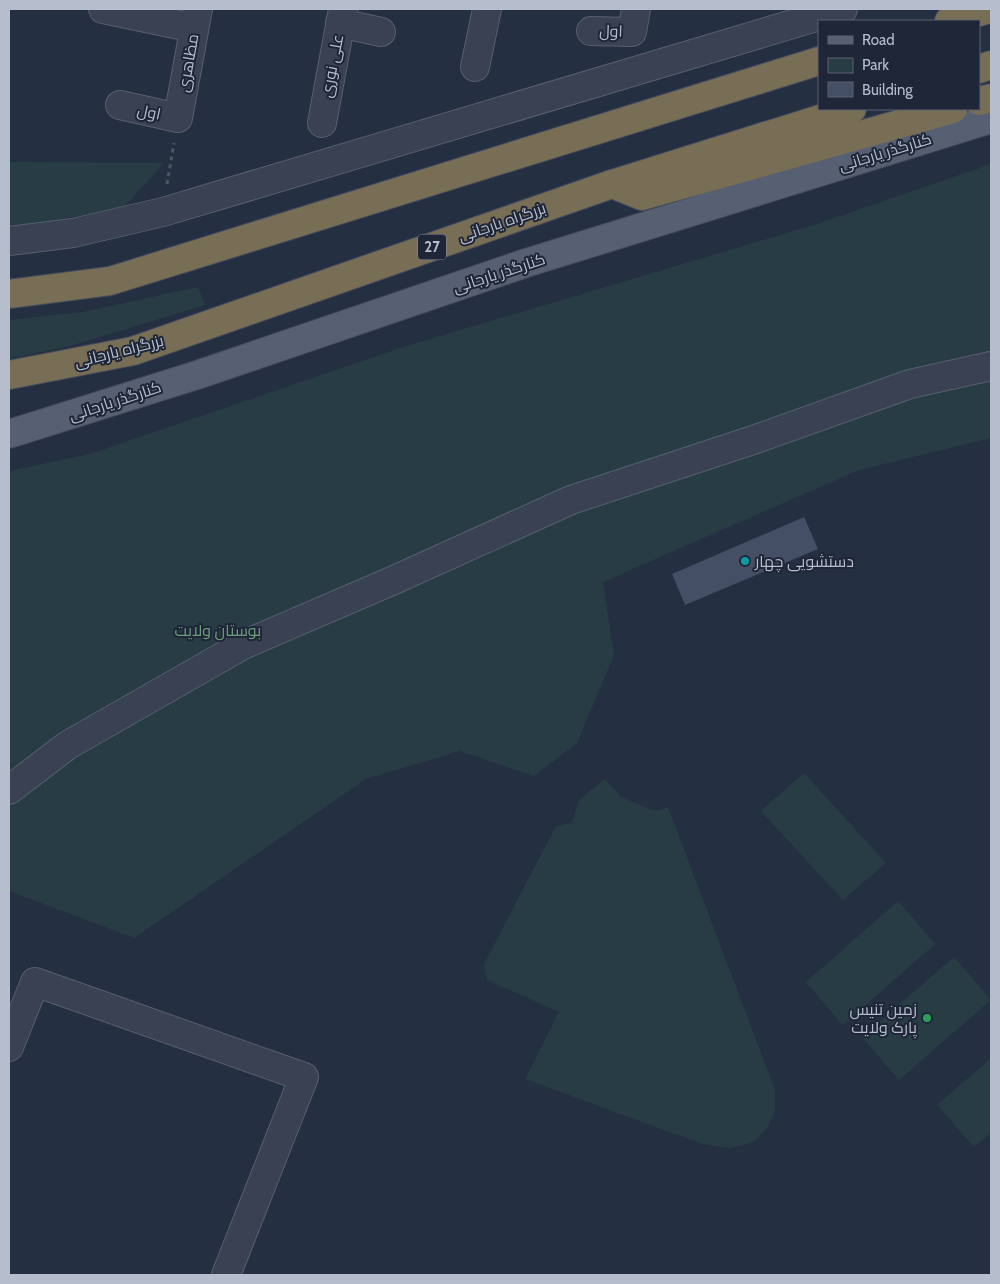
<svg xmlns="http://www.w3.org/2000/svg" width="1000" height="1284" font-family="Cabin,Cairo,sans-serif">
<rect width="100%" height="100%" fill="#252f42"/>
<g fill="#273d43">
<path d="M9,162L164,163L123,208L38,223L9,225Z"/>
<path d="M991,164V438L859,470L603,582L614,655L577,743L534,776L460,751L366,779L134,938L9,891V471L90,454L400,348L814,225Z"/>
<path d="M198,287L205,305L70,346L9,359V320L83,312Z"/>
<path d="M804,773L886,863L843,900L761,811Z"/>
<path d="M605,779L621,797L655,811L668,807L775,1090V1110L768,1127L754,1142L730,1148L702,1144L525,1079L559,1012L487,980L484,964L556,826L572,823L579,800Z"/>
<path d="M898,901L935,944L843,1025L806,982Z"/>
<path d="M954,957L991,1000L899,1080L862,1037Z"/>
<path d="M991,1058V1133L974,1147L937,1105Z"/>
</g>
<path fill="#444e64" d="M804,517L818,549L685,605L672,574Z"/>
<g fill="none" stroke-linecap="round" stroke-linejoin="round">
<defs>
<g id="minor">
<path d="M103,9L194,28"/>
<path d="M340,23L381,32"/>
<path d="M591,31L632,32L636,9"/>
<path d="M475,67L487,9"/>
<path d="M120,105L178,118L198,9"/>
<path d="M322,123L343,9"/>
<path d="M9,241L73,233L163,212L843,9"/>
<path d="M9,790L68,745L243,645L394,580L571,500L756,439L910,384L991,366"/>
<path d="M9,1047L35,982L304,1077L226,1275"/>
</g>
<path id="major" d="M9,434L197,375L526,263L991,119"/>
<g id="highway">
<path d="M949,21L989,9"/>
<path d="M979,69L991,65"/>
<path d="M979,101L991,98"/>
<path d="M612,184L642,196L953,109"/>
<path d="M9,294L110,281L819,61"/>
<path d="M9,375L133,351L612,184L852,109"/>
</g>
</defs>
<use href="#minor" stroke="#575f6f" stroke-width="30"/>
<use href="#major" stroke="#434a5b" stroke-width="30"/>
<use href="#highway" stroke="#444c5c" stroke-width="30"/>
<path stroke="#455a60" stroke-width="3" stroke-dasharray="4 4" stroke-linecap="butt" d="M167,184L174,143"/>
<use href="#minor" stroke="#394152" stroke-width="28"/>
<use href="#major" stroke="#576072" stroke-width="28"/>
<use href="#highway" stroke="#786e56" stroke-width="28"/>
</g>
<circle fill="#0f9aa8" stroke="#1e2637" stroke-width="2" cx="745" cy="561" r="5"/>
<circle fill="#2e9e5b" stroke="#1e2637" stroke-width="2" cx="927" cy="1018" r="5"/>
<g text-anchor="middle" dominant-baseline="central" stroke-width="4" stroke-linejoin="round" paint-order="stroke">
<rect fill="#1e2637" stroke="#88909f" stroke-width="1" x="418" y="234.5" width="28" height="25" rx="4"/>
<g font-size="15" font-weight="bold" fill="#b6bdcc">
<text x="432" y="247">27</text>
</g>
<g font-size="16" fill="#b6bdcc" stroke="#1e2637">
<text transform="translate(611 31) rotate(2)">اول</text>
<text transform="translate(188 63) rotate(-80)">مظاهری</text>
<text transform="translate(332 66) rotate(-79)">علی نوری</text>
<text transform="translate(149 112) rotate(12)">اول</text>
<text transform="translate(885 152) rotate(-17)">کنارگذر یارجانی</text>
<text transform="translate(502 222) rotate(-19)">بزرگراه یارجانی</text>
<text transform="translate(499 273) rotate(-18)">کنارگذر یارجانی</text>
<text transform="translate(119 351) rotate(-14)">بزرگراه یارجانی</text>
<text transform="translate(115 401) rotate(-18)">کنارگذر یارجانی</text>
</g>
<g font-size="16" fill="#b6bdcc" stroke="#1e2637" text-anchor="start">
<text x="755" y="561">دستشویی چهار</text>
<text x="917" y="1009" text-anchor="end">زمین تنیس<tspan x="917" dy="18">پارک ولایت</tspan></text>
</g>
<g font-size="16" fill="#6c9e7c" stroke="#1e2637">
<text x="218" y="630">بوستان ولایت</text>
</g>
</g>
<rect width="1000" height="1284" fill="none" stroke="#b6bdcc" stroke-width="20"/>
<rect x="818" y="20" width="162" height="90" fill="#1e2637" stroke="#5b6273"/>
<rect x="828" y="36" width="25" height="8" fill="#576072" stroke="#5b6273"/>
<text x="862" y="45" font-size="15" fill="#b6bdcc">Road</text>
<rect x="828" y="58" width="25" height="15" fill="#273d43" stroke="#5b6273"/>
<text x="862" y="70" font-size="15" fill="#b6bdcc">Park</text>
<rect x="828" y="82" width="25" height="15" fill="#444e64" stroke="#5b6273"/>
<text x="862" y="95" font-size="15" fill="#b6bdcc">Building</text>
</svg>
